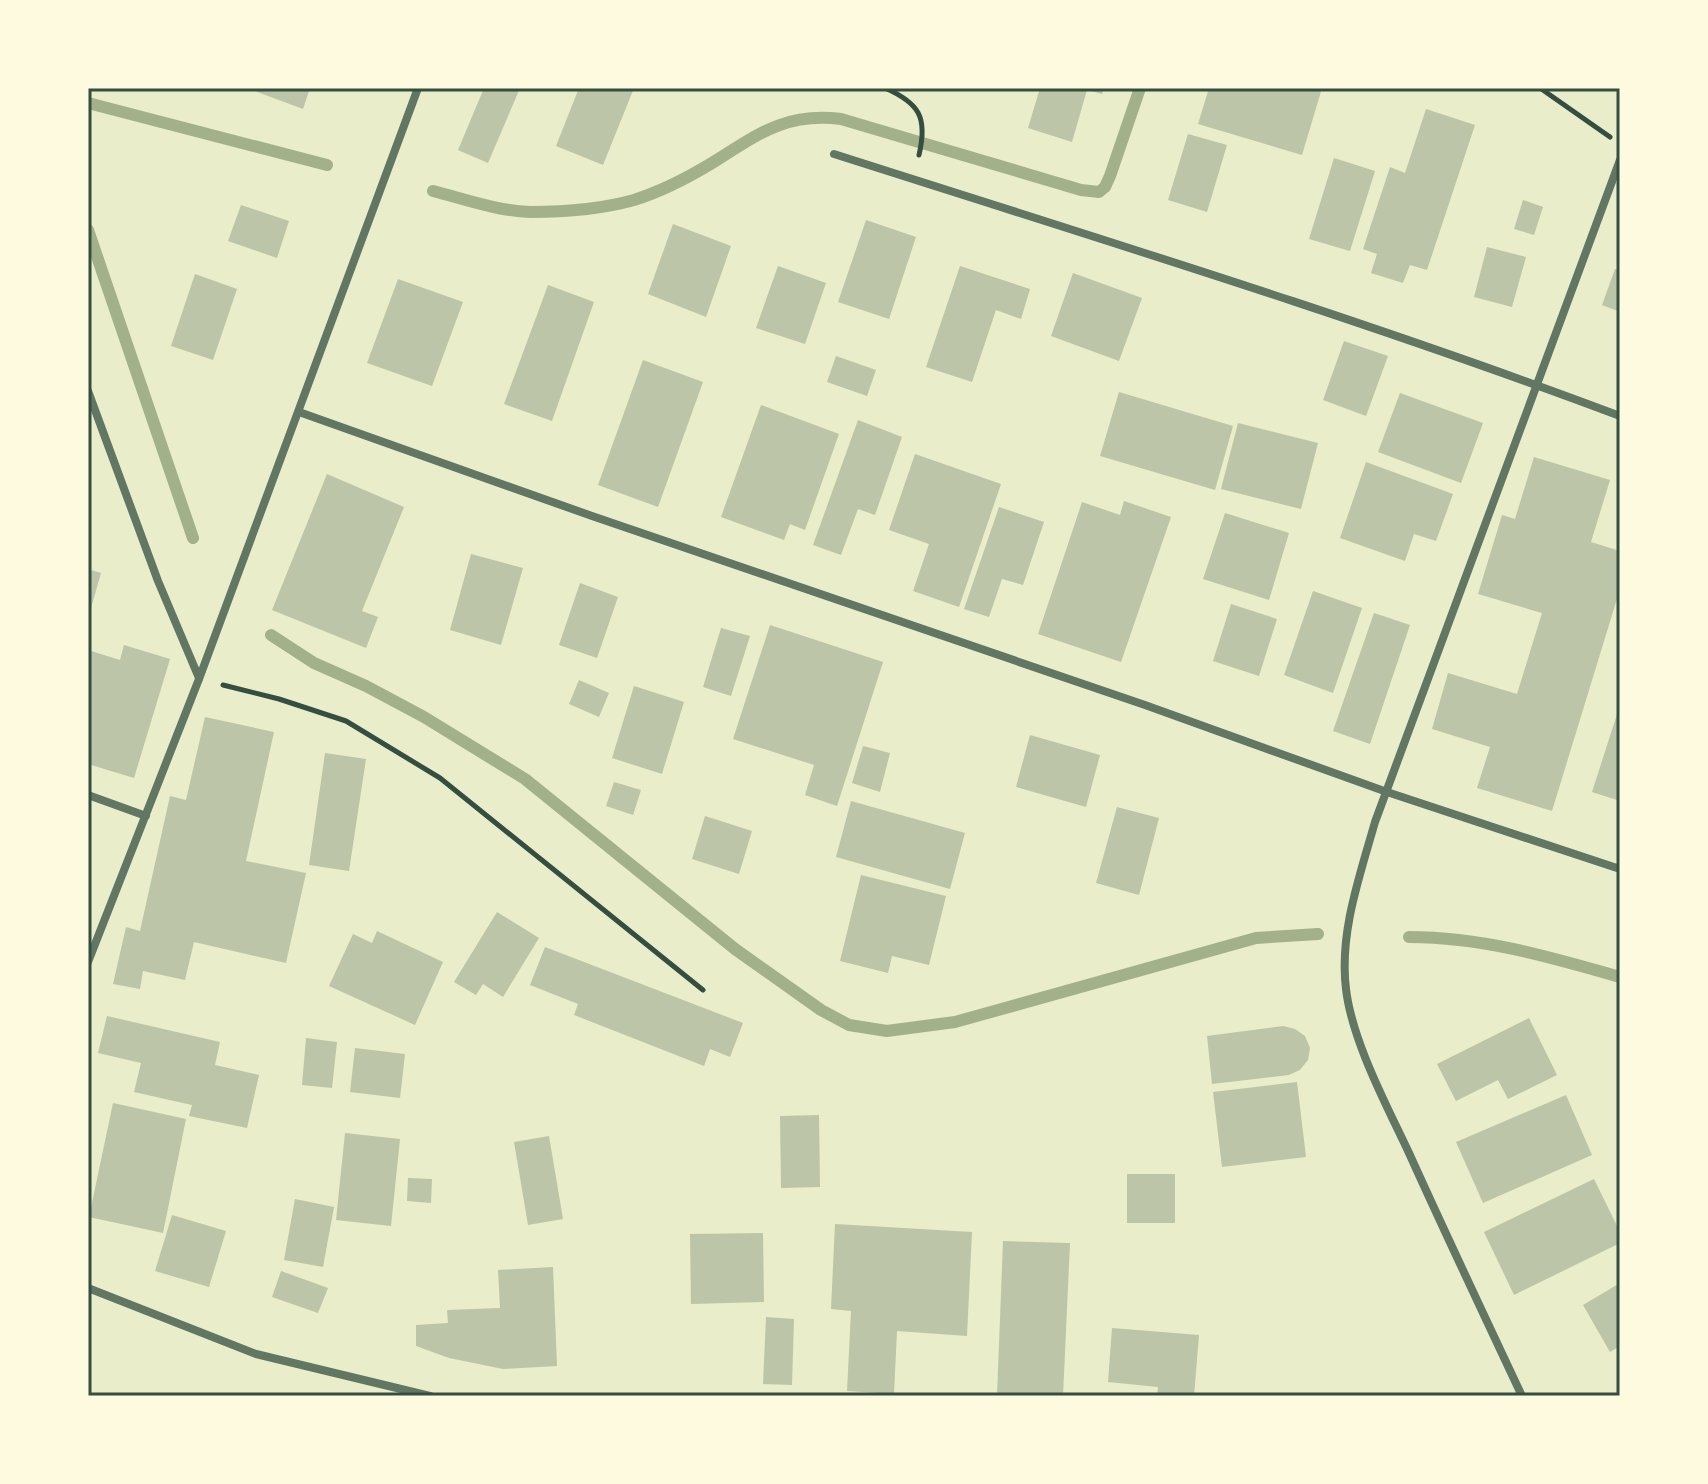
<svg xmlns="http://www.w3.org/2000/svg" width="1708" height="1484" font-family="'Roboto Condensed',sans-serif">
<rect width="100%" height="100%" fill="#e9edc9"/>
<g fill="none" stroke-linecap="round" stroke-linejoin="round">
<g stroke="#a3b18a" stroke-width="12">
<path d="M88,103L327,165"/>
<path d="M433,191C464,199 498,211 530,212C563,212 602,209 634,200C659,192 689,177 712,163C757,135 785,112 841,119L1081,190L1099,192L1105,187L1110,176L1140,88"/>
<path d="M88,230L193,538"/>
<path d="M271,635L314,663L366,686L424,717L525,779L735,949L821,1010L849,1025L887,1031L955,1022L1256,938L1318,934"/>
<path d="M1409,937C1482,937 1550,957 1620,977"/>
</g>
</g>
<g fill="#bcc5a7">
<path d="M247,88H310L303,109Z"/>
<path d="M484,88H520L488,163L458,150Z"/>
<path d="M579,88H634L603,165L556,146Z"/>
<path d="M1040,88H1104L1102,94L1087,90L1072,142L1028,128Z"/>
<path d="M1209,88H1322L1302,155L1198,124Z"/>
<path d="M1426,109L1475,125L1427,270L1410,265L1403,283L1371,273L1377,254L1363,249L1390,167L1405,173Z"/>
<path d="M1188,134L1227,145L1207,212L1168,200Z"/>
<path d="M1334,158L1375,171L1350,251L1309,239Z"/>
<path d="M1523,200L1543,207L1534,235L1514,229Z"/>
<path d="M241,205L289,221L277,258L228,241Z"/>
<path d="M866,220L916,237L889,319L838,302Z"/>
<path d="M673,224L731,246L706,317L648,294Z"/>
<path d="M1487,247L1526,257L1512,307L1474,297Z"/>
<path d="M778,266L826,283L805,344L756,328Z"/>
<path d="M960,266L1030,289L1021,319L996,310L972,382L926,367Z"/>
<path d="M1615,269L1620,270V312L1602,305Z"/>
<path d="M1073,273L1142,298L1119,361L1051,336Z"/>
<path d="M195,274L237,289L213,360L171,346Z"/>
<path d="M398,279L463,302L432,386L367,363Z"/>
<path d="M548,285L594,302L552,421L504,404Z"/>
<path d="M1344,341L1388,356L1366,416L1323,400Z"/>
<path d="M836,356L876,370L867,396L827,382Z"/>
<path d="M643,360L703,382L658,507L598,485Z"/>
<path d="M1119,392L1233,426L1215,490L1100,456Z"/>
<path d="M1400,393L1483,423L1461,483L1378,452Z"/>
<path d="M761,405L839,434L805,530L790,524L784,540L721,517Z"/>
<path d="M858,420L902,437L875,515L858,509L841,555L813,545Z"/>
<path d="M1238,423L1318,443L1301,509L1221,489Z"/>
<path d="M915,454L1001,484L959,607L913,591L929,544L889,530Z"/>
<path d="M1534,457L1610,480L1591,542L1620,551V589L1552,811L1477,788L1490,747L1432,729L1448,673L1517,694L1542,613L1478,594L1502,515L1515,519Z"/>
<path d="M1366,462L1453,494L1436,541L1414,534L1405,561L1340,538Z"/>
<path d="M327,474L404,507L362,611L378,617L366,648L272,610Z"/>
<path d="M1124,501L1171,517L1121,662L1038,634L1082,502L1120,515Z"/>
<path d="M999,507L1044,522L1023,585L1002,579L989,617L964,609Z"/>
<path d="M1225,513L1289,533L1269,600L1203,579Z"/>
<path d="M471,554L523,568L501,645L450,630Z"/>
<path d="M88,569L101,573L89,615H88Z"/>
<path d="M580,583L618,597L597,658L559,645Z"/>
<path d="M1313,591L1362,608L1333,693L1284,675Z"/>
<path d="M1231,604L1277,619L1259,676L1213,661Z"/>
<path d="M1374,613L1410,625L1370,744L1333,731Z"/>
<path d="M770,625L883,662L837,806L805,795L814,765L733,739Z"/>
<path d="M721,628L750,636L731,696L703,687Z"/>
<path d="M124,645L170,659L134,778L88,764V650L120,660Z"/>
<path d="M579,680L609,693L599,717L569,704Z"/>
<path d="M634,686L684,702L662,774L612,758Z"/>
<path d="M1619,708H1620V801L1592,792Z"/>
<path d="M205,717L274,732L246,861L306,873L286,963L194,942L185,980L143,971L140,989L113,984L126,927L140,931L170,796L186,800Z"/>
<path d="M1030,735L1100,755L1086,807L1016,787Z"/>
<path d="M863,746L890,753L880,792L852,783Z"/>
<path d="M325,753L366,759L349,871L309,865Z"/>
<path d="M614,782L641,790L633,815L606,806Z"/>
<path d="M851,801L965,833L950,889L836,857Z"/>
<path d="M1117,807L1159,818L1139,895L1096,883Z"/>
<path d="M705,816L752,831L739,874L692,859Z"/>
<path d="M861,875L946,896L929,965L892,956L888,973L840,961Z"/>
<path d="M497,912L539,938L503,997L483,984L476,995L454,982Z"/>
<path d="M377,931L443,962L415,1025L329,986L353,934L372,943Z"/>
<path d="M545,947L743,1023L730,1057L710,1049L704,1066L574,1015L578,1004L530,985Z"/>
<path d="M107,1016L220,1042L215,1065L259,1075L247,1128L189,1116L192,1105L134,1092L141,1063L98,1053Z"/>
<path d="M1529,1018L1557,1075L1508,1099L1498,1080L1456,1101L1437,1064Z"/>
<path d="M1283,1026L1295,1029L1305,1036L1310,1048L1308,1060L1300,1070L1289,1075L1212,1084L1207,1036Z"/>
<path d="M306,1038L337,1042L332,1088L302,1085Z"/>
<path d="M355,1048L405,1054L400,1098L350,1092Z"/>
<path d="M1297,1082L1306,1157L1222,1167L1213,1092Z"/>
<path d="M1566,1095L1592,1155L1483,1203L1456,1142Z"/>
<path d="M113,1103L186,1119L163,1233L89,1217Z"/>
<path d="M819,1115L820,1187L781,1188L780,1116Z"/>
<path d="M345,1133L400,1139L391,1226L336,1220Z"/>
<path d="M549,1136L563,1219L528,1225L514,1142Z"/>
<rect x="1127" y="1174" width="48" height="49"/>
<path d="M408,1178L432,1179L431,1203L407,1201Z"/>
<path d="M1594,1179L1620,1232V1243L1514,1295L1484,1232Z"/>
<path d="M295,1199L334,1207L323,1267L284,1260Z"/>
<path d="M172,1215L226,1231L209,1287L155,1271Z"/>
<path d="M835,1224L972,1232L967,1336L897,1331L894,1394L847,1391L851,1311L831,1309Z"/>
<path d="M763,1233L764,1302L691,1304L690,1234Z"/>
<path d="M1003,1241L1070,1243L1063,1396H997Z"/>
<path d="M553,1267L557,1366L503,1369L449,1358L416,1346V1325L448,1323L447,1310L500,1308L498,1270Z"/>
<path d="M281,1271L328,1288L318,1313L272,1297Z"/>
<path d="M1620,1283V1346L1610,1352L1583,1305Z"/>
<path d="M766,1317L794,1319L792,1385L763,1384Z"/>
<path d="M1112,1328L1199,1335L1194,1396H1157L1158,1387L1108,1382Z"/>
</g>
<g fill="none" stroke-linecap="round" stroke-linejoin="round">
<g stroke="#344e41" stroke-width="5">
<path d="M885,88C919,103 928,117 919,155"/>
<path d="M1540,88L1610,137"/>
<path d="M223,685L279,699L346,721L440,778L703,990"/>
</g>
<g stroke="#617663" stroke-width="8">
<path d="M834,154C1097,238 1362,319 1620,416"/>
<path d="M88,391L158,581L199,678"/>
<path d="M299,412L592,516L1145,705L1387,792L1620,869"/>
<path d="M88,795L146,816"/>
<path d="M88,962L199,679L418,88"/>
<path d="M88,1288L256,1354L430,1396"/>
<path d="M1522,1396C1484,1315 1446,1235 1409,1153C1387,1106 1352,1041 1346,989C1339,933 1360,875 1375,822L1620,160"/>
</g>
</g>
<rect width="1708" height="1484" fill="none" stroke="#fefae0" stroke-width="180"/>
<rect x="90" y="90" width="1528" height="1304" fill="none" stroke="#344e41" stroke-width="3"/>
</svg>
